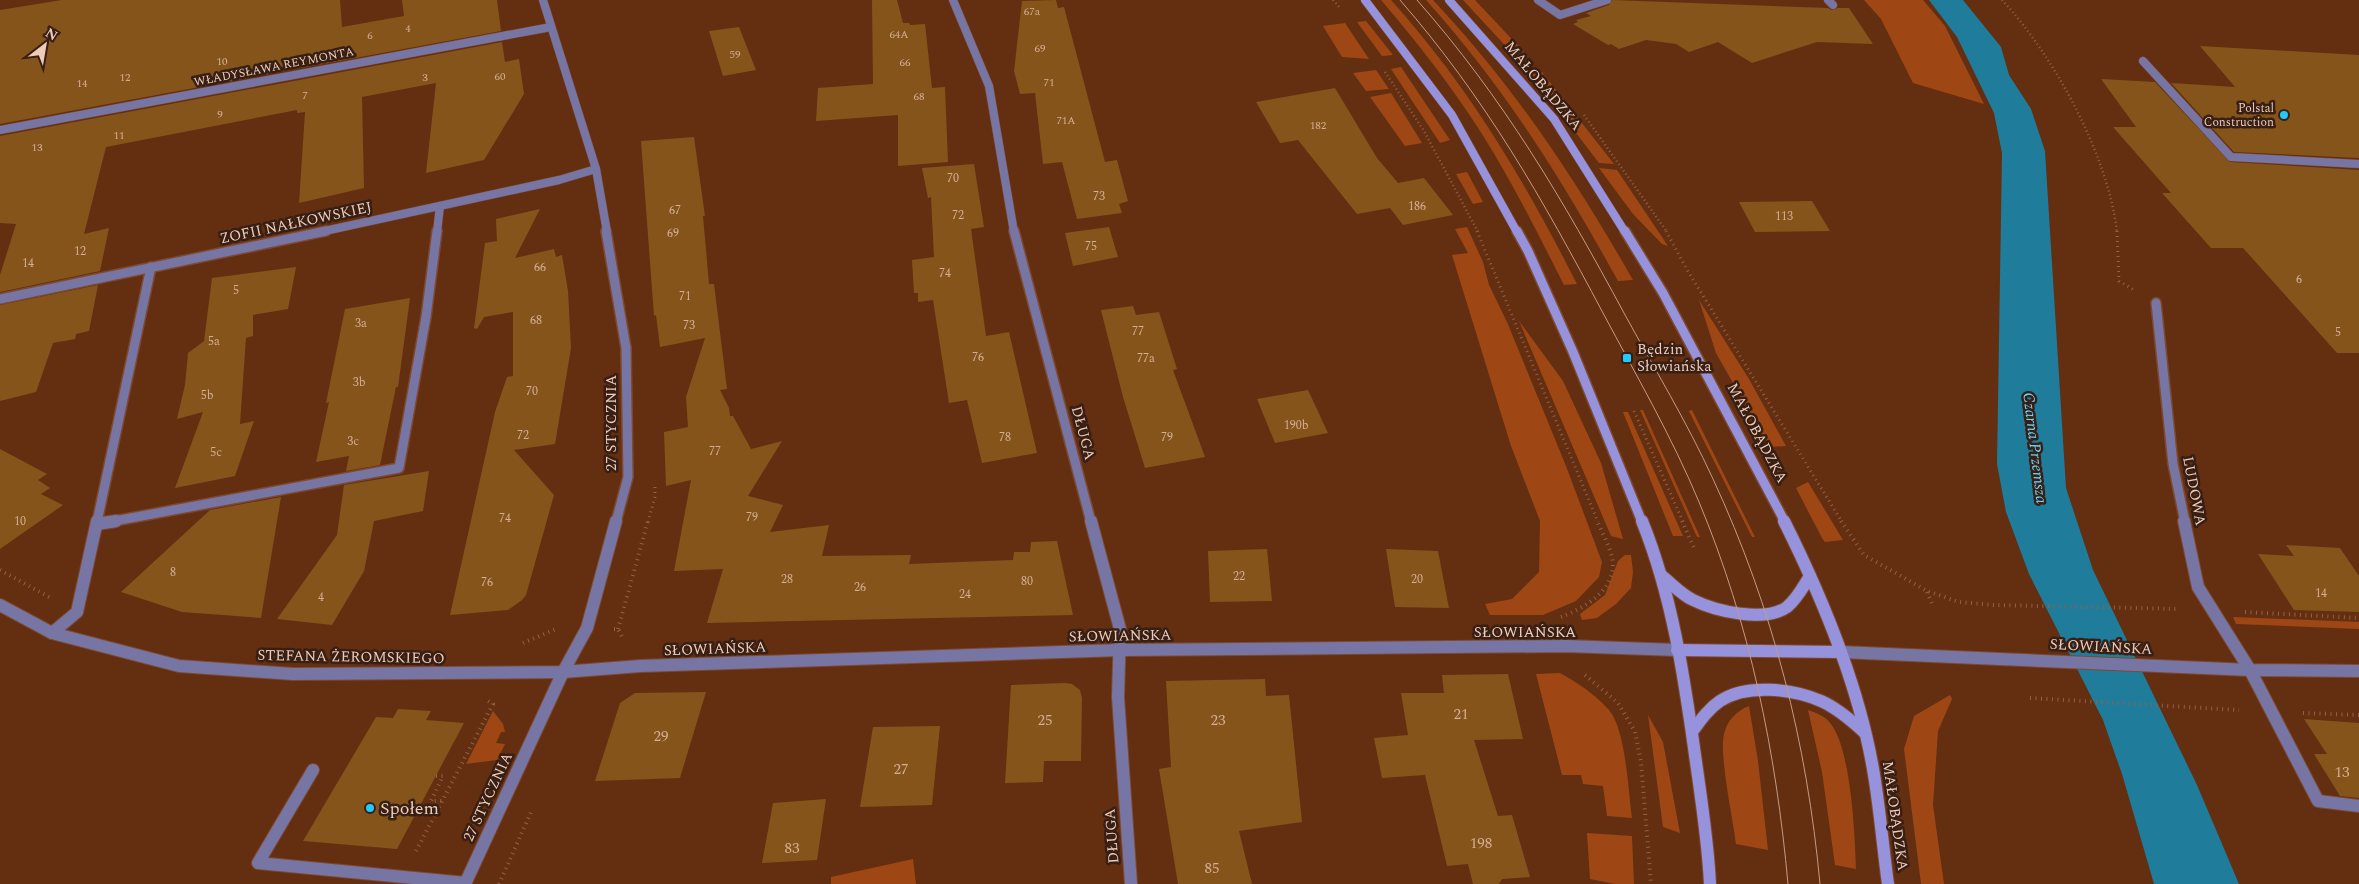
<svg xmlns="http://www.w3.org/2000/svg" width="2359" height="884" font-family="Spectral,serif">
<rect width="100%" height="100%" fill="#642e11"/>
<g fill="#9e4714">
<path d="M1381,0H1391C1470,88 1524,180 1577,284L1564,285C1538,234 1513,183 1482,134C1452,87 1418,43 1381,0Z"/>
<path d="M1426,0H1433L1444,12C1520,95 1577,182 1633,280L1618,281C1561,178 1505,88 1426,0Z"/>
<path d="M1463,0H1475L1524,52L1513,54Z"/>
<path d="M1864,0H1923L1945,26L1984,104L1913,83L1881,19Z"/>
<path d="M1366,21L1393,55L1382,56L1357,22Z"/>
<path d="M1345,23L1369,59L1342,57L1323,26Z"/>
<path d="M1401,67L1450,140L1440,143L1391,69Z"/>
<path d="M1376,70L1389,89L1366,91L1353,73Z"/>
<path d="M1542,72L1614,164L1599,163L1531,74Z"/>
<path d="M1391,93L1422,143L1405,146L1370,97Z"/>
<path d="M1599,168L1617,170L1668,246L1662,244L1633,214Z"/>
<path d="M1467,172L1483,202L1473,204L1456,174Z"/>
<path d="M1467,227L1483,262L1489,285L1507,322L1566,466L1602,562L1599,577L1576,601L1543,615H1490L1485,604L1512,599L1539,572L1540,521L1511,446L1452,255L1468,253L1455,229Z"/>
<path d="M1699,300L1749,379L1786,446L1769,447L1716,353Z"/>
<path d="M1519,321L1563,381L1601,463L1623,539L1611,536Z"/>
<path d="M1640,410H1643L1700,537H1697Z"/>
<path d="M1692,410L1755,537H1752L1689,411Z"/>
<path d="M1623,412H1628L1683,536H1673Z"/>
<path d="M1808,482L1843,540L1825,542L1822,538L1796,488Z"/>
<path d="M1625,555H1631L1633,572L1631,588L1616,604L1597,618L1582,620L1580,614L1605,595L1618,561Z"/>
<path d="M2233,617L2359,622V629L2236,624Z"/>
<path d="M1560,673C1578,683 1595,694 1609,710C1626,730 1628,790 1632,818L1607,816L1603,786L1583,784L1581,775H1562L1536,674Z"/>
<path d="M1950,695L1952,699L1938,731L1933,805L1944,884H1921L1904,749L1914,716Z"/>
<path d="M1749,706L1758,761L1768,850L1736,844C1733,819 1719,755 1724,734C1727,721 1736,711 1749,706Z"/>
<path d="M1808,710C1817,713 1825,716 1831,724C1851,750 1855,835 1856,869L1835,865L1822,772Z"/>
<path d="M493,711L503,724L505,732H501L496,743L505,744L497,760L466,764Z"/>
<path d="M1648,715L1663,742L1680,833L1663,827Z"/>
<path d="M1587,833L1632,836L1634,884H1615L1590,879Z"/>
<path d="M913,859L916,884H831V877Z"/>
</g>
<path fill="#1f7c9b" d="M1929,0H1963L2001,47L2009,75L2031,109L2045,151L2066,488L2093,570L2197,785L2239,884H2154L2122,774L2103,720L2029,574L2006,512L1997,464L2002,153L1994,113L1957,37Z"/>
<g fill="#85541b">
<path d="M62,0H340L342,27L404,16L402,0H497L501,31L0,124V10Z"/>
<path d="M872,0H897L903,23H909L910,25L925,24L932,88L945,87L948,162L898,166V115L816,121L818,88L873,84Z"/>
<path d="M1056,0L1058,8L1064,7L1105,162L1117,160L1128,201L1119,204L1122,213L1077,219L1062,162L1043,164L1035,93L1020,94L1014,71L1022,1Z"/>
<path d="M1612,0L1828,8L1832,10L1838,8H1849L1873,44L1817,42L1752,63L1718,42L1689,52L1676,44L1646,40L1619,49L1611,44L1608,45L1573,24L1578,22L1576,20L1591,16L1586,13L1609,5Z"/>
<path d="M739,27L756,70L723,76L709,31Z"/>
<path d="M502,42L505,62L519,59L524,94L484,160L426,173L436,83L362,97L364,188L299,203L305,112L297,113V110L106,147L84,234L109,228L100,271L0,292V275L16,224L0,223V136Z"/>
<path d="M2200,46L2359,55V158L2234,152L2171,83L2235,87Z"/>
<path d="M2101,79L2155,82L2230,162L2359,170V353H2337L2243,248H2211L2162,193H2171L2113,127H2136Z"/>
<path d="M1335,88L1377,158L1398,183L1424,178L1453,215L1403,225L1390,208L1357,214L1298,140L1280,143L1256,102Z"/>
<path d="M694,137L705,216H703L709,284H714L727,389L720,390L729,408L730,416H733L751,449L782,441L748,496L783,505L770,532L829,525L822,556L911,555L909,564L1013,560L1014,552H1030L1031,542L1057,541L1073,615L707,623L723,569L674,571L691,480L666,486L664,432L688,427L686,397L705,338L660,347L656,315L654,316L641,141Z"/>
<path d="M974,164L984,227L971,229L986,336L1009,332L1037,453L982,463L967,400L949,403L933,300L918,302V293H914L912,260L934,257L931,197L928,198L922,168Z"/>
<path d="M1812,201L1830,231L1755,232L1739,202Z"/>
<path d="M540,209L515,258L554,249L556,257L562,255L568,291L571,348L555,444L514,450L554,495L526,595L522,600L508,610L450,615L495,412L507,377L513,376V312L484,317L477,329L474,328L485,243L497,241L496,219Z"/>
<path d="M1109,227L1118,257L1073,266L1065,233Z"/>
<path d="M296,267L288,309L253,315V336L246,338L240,424L254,421L235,476L175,488L203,412L177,419L185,385L188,353L204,341L212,278Z"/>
<path d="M98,285L89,331L76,334L75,339L53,343L36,392L0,401V305Z"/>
<path d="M410,298L398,387H396L380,465L346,471L349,456L316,462L329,402L326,403L345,309Z"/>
<path d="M1133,306L1136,315L1159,312L1177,369L1173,370L1205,457L1145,468L1123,397L1101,310Z"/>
<path d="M1308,390L1328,433L1275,443L1257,399Z"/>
<path d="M0,449L47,474L38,480L50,488L41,494L63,505L0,549Z"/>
<path d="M429,471L423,511L374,521L364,571L332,625L277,619L337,535L344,485Z"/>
<path d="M281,497L261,618L182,612L121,592L210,510Z"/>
<path d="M2286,545L2340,548L2359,576V612L2294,610L2258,554L2294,556Z"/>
<path d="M1267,549L1272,601L1210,602L1208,551Z"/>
<path d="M1386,549L1438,551L1449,608L1395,607Z"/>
<path d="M1508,674L1523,739L1474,740L1498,816L1512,815L1530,877L1502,879L1499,884H1473L1468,864L1447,866L1425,775L1382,778L1374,738L1408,735L1401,693H1444L1442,675Z"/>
<path d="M1265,679L1266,696L1289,695L1302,822L1239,831L1252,884H1178L1159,769L1171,767L1166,681Z"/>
<path d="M1065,683L1072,684L1080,690L1082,698L1081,761H1044L1043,782L1005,783L1011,685Z"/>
<path d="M706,692L680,778L595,781L620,703L635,693Z"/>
<path d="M398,709L431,711L426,720L464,723L397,849L303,841L376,717L393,718Z"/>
<path d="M2304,719L2359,723V798L2340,796L2314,754H2327Z"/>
<path d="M940,726L932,805L860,807L873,727Z"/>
<path d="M826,799L817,860L762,863L773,803Z"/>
</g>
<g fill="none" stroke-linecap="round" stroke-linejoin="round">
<defs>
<g id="lane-far2">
<path d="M1538,0L1560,15L1607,0"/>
<path d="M1828,0L1833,5"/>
<path d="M2143,61L2231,157L2359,164"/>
<path d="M437,232L440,206"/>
</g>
<g id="lane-far1">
<path d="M97,522L151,267"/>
<path d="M109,522L399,468L426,317L437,231"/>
</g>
<g id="lane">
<path d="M97,524L116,521"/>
<path d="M52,633L77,612L97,521"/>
<path d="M2250,670L2318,801L2359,806"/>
<path d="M313,770L258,863L466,883"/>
</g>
<g id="street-far2">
<path d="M543,0L596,169L607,232"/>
<path d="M953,0L989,86L1014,232"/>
<path d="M0,130L551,27"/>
<path d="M320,232L559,180L596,169"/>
</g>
<g id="street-far1">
<path d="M606,231L626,348L628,477L616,522"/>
<path d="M1014,231L1091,522"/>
<path d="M0,299L326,231"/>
<path d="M2156,303L2173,464L2185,522"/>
</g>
<g id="street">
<path d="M1091,521L1120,629L1118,697L1131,884"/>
<path d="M2184,521L2198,587L2250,670"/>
<path d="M0,605L52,633L179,666L293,674L563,672L640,666L1121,650L1566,646L1677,650"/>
<path d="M1841,652L2250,670L2359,671"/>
<path d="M465,884L563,672L587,628L616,521"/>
</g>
<g id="secondary-far2">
<path d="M1365,0L1452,115L1517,232"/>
<path d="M1449,0L1554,119L1625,232"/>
</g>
<g id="secondary-far1">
<path d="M1517,231L1528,251L1573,352L1642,522"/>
<path d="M1625,231L1663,293L1785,522"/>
</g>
<g id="secondary">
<path d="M1642,521C1672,595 1684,676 1695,755C1701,798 1708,841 1710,884"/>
<path d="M1784,521C1823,599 1860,688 1874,775C1880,811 1883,848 1888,884"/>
<path d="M1662,576C1672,584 1681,594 1693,600C1715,611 1765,623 1787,607C1797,599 1803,587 1810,576"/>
<path d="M1677,650L1841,652"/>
<path d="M1692,732C1700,721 1708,709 1720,701C1747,683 1793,689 1821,701C1837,708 1851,720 1864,732"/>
</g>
</defs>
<use href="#lane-far2" stroke="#7d4a30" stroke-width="9"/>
<use href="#lane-far1" stroke="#7d4a30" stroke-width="12"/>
<use href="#lane" stroke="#7d4a30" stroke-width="14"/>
<use href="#street-far2" stroke="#7d4a30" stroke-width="9"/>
<use href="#street-far1" stroke="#7d4a30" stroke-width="12"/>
<use href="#street" stroke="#7d4a30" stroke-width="14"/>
<use href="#secondary-far2" stroke="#7d4a30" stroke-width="9"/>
<use href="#secondary-far1" stroke="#7d4a30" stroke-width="12"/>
<use href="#secondary" stroke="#7d4a30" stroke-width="14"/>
<g stroke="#916149" stroke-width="2.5" stroke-dasharray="1 3" stroke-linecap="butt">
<path d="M1333,0L1341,9"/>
<path d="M2002,0C2054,56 2108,155 2117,232"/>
<path d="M1385,72L1424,131L1478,232"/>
<path d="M1584,115L1667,232"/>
</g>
<g stroke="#916149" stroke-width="3" stroke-dasharray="1 4" stroke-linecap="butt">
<path d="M1477,231L1598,522"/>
<path d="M1666,231L1686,268L1842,522"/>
<path d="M2117,231L2119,281L2134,290"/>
<path d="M1634,411L1683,522"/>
<path d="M648,522L655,497V485"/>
</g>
<g stroke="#916149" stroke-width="4" stroke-dasharray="1 4.5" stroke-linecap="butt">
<path d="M1682,521L1694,548"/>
<path d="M1841,521L1864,555L1927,591L1959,602L1993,605L2179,609"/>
<path d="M0,570L51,598"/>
<path d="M1927,592L1933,606"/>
<path d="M2245,612L2359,618"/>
<path d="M1561,617C1585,608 1619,588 1612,557C1609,545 1602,532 1597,521"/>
<path d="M614,629H618L624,640"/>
<path d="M618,629L648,521"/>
<path d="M523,643L556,629"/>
<path d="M1585,675L1618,703L1635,732L1641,762L1651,884"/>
<path d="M2030,698L2239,710"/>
<path d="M2303,713L2359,715"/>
<path d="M436,776H443L431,801H442"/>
<path d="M416,851L493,704L488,701"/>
<path d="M499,884L532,810"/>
</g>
<use href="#lane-far2" stroke="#7775a4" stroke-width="8"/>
<use href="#lane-far1" stroke="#7775a4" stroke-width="9"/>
<use href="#lane" stroke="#7775a4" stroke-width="12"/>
<use href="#street-far2" stroke="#7775a4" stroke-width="8"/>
<use href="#street-far1" stroke="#7775a4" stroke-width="9"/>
<use href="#street" stroke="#7775a4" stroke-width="12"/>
<use href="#secondary-far2" stroke="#9792dc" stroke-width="8"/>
<use href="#secondary-far1" stroke="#9792dc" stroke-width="9"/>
<use href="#secondary" stroke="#9792dc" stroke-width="12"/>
<g stroke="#c39b87" stroke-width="1">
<path d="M1400,0C1486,99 1542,198 1603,313C1636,375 1672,437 1699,502C1750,624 1776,752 1788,884"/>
<path d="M1417,0C1504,99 1562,198 1624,313C1654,368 1687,422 1713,479C1773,608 1807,743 1820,884"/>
</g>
</g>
<g fill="#22c9fd" stroke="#381f13" stroke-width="2">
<circle cx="2284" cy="115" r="5"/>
<rect x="1622" y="353" width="10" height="10" rx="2.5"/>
<circle cx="370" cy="808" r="5"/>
</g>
<g text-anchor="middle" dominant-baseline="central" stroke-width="5" stroke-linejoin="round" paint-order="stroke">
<g font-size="11" fill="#d4ae94">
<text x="1032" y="11">67a</text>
<text x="408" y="28">4</text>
<text x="899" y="34">64A</text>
<text x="370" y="35">6</text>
<text x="1040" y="48">69</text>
<text x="735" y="54">59</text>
<text x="222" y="61">10</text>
<text x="905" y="62">66</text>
<text x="500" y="76">60</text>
<text x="125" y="77">12</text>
<text x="425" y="77">3</text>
<text x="1049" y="82">71</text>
<text x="82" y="83">14</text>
<text x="305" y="95">7</text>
<text x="919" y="96">68</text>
<text x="220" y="114">9</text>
<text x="1066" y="120">71A</text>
<text x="1318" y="125">182</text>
<text x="119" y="135">11</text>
<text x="37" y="147">13</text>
</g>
<g font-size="12" fill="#eeccbc" stroke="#381f13">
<text transform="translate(274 67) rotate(-11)">WŁADYSŁAWA REYMONTA</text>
</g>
<g font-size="12" fill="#eeccbc" stroke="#381f13" text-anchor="end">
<text x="2274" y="108">Polstal<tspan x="2274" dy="14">Construction</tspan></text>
</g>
<g font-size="12" fill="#d4ae94">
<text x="953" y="178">70</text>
<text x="1099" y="196">73</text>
<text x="1417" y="206">186</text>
<text x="675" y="210">67</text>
<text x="958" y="215">72</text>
<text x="1784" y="216">113</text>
<text x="673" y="233">69</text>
<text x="1091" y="246">75</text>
<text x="80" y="251">12</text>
<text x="28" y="263">14</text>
<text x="540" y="267">66</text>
<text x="945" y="273">74</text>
<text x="2299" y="279">6</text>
<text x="236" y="290">5</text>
<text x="685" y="296">71</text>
<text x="536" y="320">68</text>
<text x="361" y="323">3a</text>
<text x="689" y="325">73</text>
<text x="1138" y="331">77</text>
<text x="2338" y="332">5</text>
<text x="214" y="341">5a</text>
<text x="978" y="357">76</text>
<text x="1146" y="358">77a</text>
<text x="359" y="382">3b</text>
<text x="532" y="391">70</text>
<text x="207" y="395">5b</text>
<text x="1296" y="425">190b</text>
<text x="523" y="435">72</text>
<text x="1005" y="437">78</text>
<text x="1167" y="437">79</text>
<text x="353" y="441">3c</text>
<text x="715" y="451">77</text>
<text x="216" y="452">5c</text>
<text x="752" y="517">79</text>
<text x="505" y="518">74</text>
<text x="20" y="521">10</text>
<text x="173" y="572">8</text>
<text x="1239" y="576">22</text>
<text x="787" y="579">28</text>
<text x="1417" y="579">20</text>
<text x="1027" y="581">80</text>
<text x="487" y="582">76</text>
<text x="860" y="587">26</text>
<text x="2321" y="593">14</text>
<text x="965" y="594">24</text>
<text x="321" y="597">4</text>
</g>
<g font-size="15" fill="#eeccbc" stroke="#381f13">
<text transform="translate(1543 86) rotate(50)">MAŁOBĄDZKA</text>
<text transform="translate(296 223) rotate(-12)">ZOFII NAŁKOWSKIEJ</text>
<text transform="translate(611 423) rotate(-90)">27 STYCZNIA</text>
<text transform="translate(1083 433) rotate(75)">DŁUGA</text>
<text transform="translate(1757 433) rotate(62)">MAŁOBĄDZKA</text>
<text transform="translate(2194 491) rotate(79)">LUDOWA</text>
<text x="1525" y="632">SŁOWIAŃSKA</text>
<text transform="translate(1120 636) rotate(-1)">SŁOWIAŃSKA</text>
<text transform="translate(2101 647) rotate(3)">SŁOWIAŃSKA</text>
<text transform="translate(715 649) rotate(-2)">SŁOWIAŃSKA</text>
<text transform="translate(351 657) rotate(1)">STEFANA ŻEROMSKIEGO</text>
<text transform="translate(488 797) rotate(-65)">27 STYCZNIA</text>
<text transform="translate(1895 816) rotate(82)">MAŁOBĄDZKA</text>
<text transform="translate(1112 836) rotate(-94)">DŁUGA</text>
</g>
<g font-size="15" fill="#eeccbc" stroke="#381f13" text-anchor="start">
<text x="1637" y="349">Będzin<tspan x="1637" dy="17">Słowiańska</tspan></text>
</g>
<g font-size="15" fill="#d4ae94">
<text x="1461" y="714">21</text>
<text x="1045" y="720">25</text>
<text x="1218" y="720">23</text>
<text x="661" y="736">29</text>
<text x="901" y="769">27</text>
<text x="2342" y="772">13</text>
<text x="1481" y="843">198</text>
<text x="792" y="848">83</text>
<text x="1212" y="868">85</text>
</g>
<g font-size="16" font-style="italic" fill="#6cd6ff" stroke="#381f13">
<text transform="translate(2035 448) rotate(83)">Czarna Przemsza</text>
</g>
<g font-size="18" fill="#eeccbc" stroke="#381f13" text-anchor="start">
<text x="380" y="808">Społem</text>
</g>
</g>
<g transform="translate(45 45) rotate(31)" stroke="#381f13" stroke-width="4" paint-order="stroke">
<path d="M0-4L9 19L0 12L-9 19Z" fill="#eeccbc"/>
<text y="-8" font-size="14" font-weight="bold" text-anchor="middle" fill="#eeccbc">N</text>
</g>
</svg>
